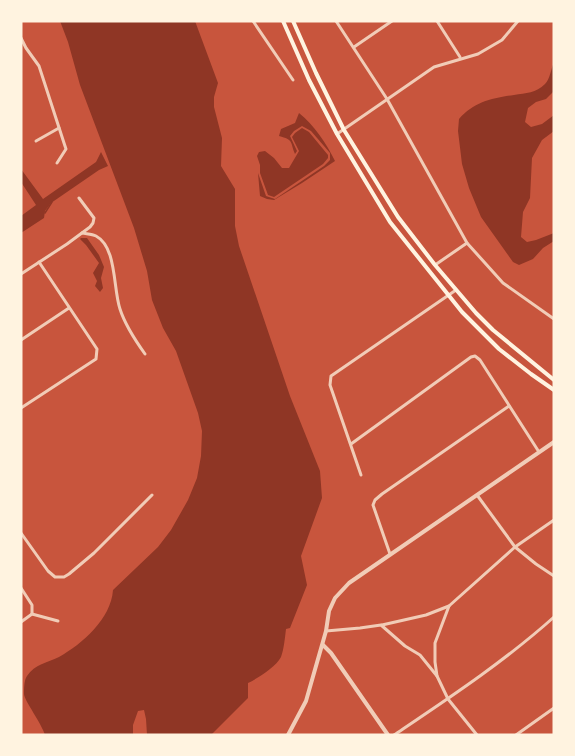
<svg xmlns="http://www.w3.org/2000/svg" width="575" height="756" font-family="'Archivo Narrow',sans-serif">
<rect width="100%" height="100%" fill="#c8553d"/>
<g fill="#8f3625">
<path d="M60,21H195L218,83L214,97V107L222,138L221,166L235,189V226L239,246L290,396L320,471L322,498L301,556L307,585L290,628L286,629C285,637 284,649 281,657C276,667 258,678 248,683V698L211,735H147L146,719L144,710L138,711L133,725V735H45C42,724 24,700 24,694C24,689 24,680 27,676C35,664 47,663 59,657C82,644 111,619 113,590L158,547L171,530L188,500L197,478L201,456L202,431L198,413L176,351L163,328L152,300L147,271L134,228L80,85L68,42Z"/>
<path d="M554,62V91L546,99L536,102L528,108L525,122L531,127L542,124L554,115V131L542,140L532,158L530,198L523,212L521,237L527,242L536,240L554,233V241L543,248L533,259L519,265L513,262L481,217L469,188L462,164L458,131L459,119C474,102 492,98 514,95C526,93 536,93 545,84C550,79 551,69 554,62Z"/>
<path d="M299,113C314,125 326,143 335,161L302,183L274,200L267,199L260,196L258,173L266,196L275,199L324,166L330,160V153L311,131L302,126L294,131L290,136L297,151L295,154C290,142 294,140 279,136L281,129L295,123Z"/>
<path d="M302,128L309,132L328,155V158L323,164L274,197L268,195L260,173V165L257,156L259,152L265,151L274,158L282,168H289L299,151L292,137L295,133Z"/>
<path d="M101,152L108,166L99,170L51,203L45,211L44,218L21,233V216L36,205L21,182V169L43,199L96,162Z"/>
<path d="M81,238H87L99,255L104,267L101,278L103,288L100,292L95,286L97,281L93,273L99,263L86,245L80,239Z"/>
</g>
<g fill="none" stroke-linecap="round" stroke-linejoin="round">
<path stroke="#8f3625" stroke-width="1.5" d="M45,213L52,202"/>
<g stroke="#f1ccb7" stroke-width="3">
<path d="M253,21L293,80"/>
<path d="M336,21L387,99L467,243L503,283L554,319"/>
<path d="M437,21L460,57"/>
<path d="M21,38L26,48L39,66L64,143L66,149L57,163"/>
<path d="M354,47L392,21"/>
<path d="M337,134L434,67L478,54L502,40L518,21"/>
<path d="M36,141L59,128"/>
<path d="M82,233C87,234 92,234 96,236C117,247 113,289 120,309C125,325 135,340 145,354"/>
<path d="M435,265L467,243"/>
<path d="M21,274L67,244L90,227L93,223L94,218L79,198"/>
<path d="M21,340L69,308"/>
<path d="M21,408L96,359L97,349L39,262"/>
<path d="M351,444L471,357L475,356L480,360L539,452"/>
<path d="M361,475L330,385L331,376L456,290"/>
<path d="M477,495L515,547L536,564L554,576"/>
<path d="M21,533L48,571L55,577H64L69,574L94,553L152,495"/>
<path d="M390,554L373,505L375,500L382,494L509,406"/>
<path d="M21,588L32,605V614"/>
<path d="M21,622L32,614L58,621"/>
<path d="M382,625L426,615L449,606"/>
<path d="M326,631L360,628L381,625L405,646L420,655L437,676L448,699L477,735"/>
<path d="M437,676L435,662V643L449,606L515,547L554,520"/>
<path d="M394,735C449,698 505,661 554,617"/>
<path d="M516,735L554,708"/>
</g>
<g stroke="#f1ccb7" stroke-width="4">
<path d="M323,645L331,653L388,735"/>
<path d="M288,735L306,701L326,631L329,611L335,598L349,583L554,442"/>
</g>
<g stroke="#fff3e0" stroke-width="4">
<path d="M283,21L309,80L337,134L390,222L462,312L499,349L531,374L554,390"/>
<path d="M293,21L316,73L344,130L398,217L435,265L476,313L493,330L554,380"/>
</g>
</g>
<rect width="575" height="756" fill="none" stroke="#fff3e0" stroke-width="45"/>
</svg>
